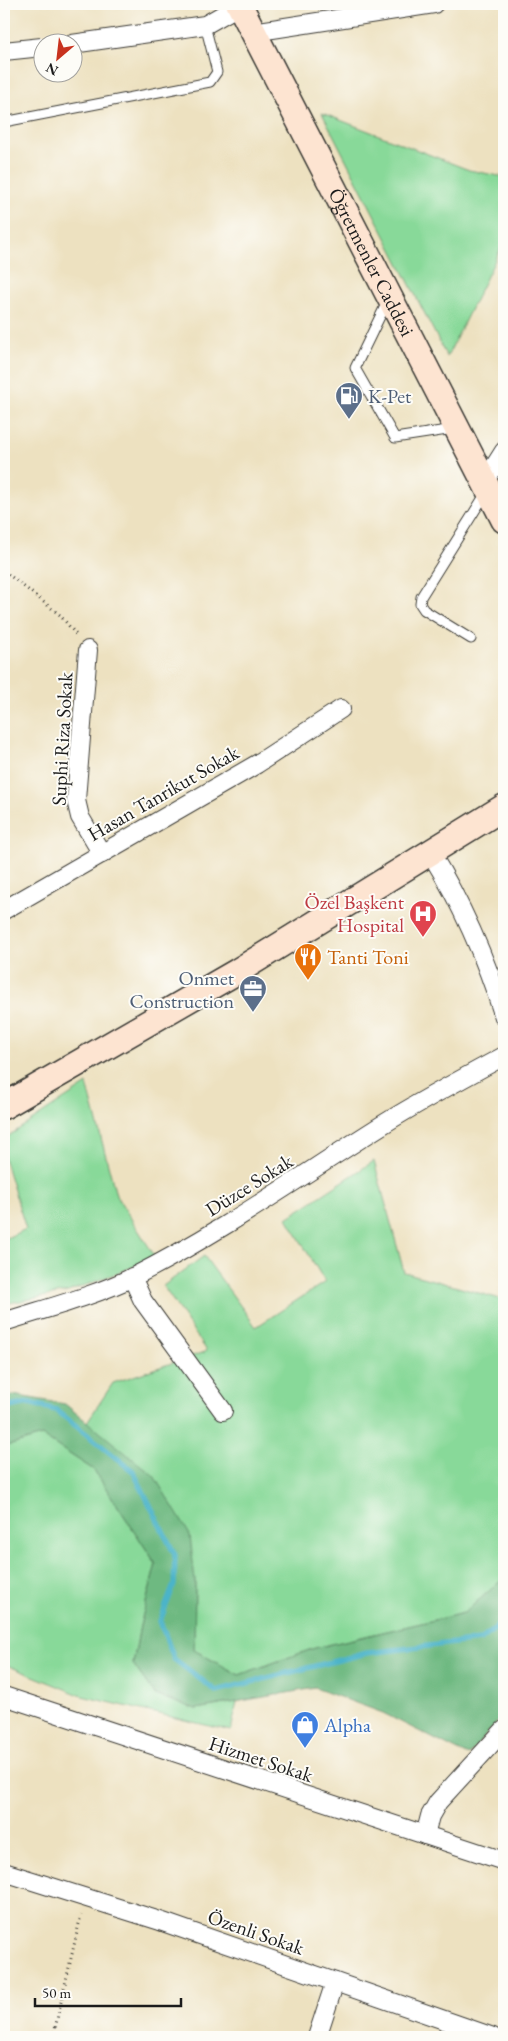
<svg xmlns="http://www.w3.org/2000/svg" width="508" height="2041" font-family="'EB Garamond',serif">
<rect width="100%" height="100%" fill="#fdfcf7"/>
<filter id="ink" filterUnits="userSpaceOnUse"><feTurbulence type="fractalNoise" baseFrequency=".02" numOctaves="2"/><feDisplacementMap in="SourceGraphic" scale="10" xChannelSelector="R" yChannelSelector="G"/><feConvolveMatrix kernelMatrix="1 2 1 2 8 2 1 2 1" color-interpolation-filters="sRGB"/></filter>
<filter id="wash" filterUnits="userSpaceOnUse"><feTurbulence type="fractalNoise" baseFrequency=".0096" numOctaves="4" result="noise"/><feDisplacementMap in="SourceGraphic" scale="20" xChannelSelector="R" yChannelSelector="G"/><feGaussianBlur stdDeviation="1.12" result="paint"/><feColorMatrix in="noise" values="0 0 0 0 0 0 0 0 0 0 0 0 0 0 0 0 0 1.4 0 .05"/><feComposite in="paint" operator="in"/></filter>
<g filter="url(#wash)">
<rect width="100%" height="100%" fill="#ede1c0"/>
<g fill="#88d999" stroke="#527a5a">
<path d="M322,113L469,170L504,177V242L447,357Z"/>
<path d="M87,1084L116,1195L156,1258L68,1292L4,1304V1239L26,1229L4,1158V1139Z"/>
<path d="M374,1161L404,1272L504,1300V1578L464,1613L315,1648L239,1675L194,1650L195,1581L87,1422L113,1383L207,1351L163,1286L204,1256L256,1327L325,1282L287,1218Z"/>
<path d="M42,1436L94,1470L156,1564L140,1626L133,1664L155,1695L196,1709L237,1702L231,1731L82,1696L4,1664V1447Z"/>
</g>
<path fill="#6eb981" stroke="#456a4e" d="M13,1395L65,1404L154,1476L190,1535L195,1581L194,1650L239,1675L315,1648L464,1613L504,1578V1714L468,1756L383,1713L315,1688L196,1709L155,1695L133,1664L140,1626L156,1564L94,1470L42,1436L4,1447V1398Z"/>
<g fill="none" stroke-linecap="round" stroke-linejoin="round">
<path stroke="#4bb4c9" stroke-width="5.5" d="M4,1408L29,1403L56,1410L133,1471L175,1555L174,1585L160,1621L174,1659L216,1691L367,1653L481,1640L504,1621"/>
</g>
</g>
<g filter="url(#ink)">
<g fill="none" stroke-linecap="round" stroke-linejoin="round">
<defs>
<g id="lane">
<path d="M4,122L210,82L217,72L205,25"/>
<path d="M388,300L355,368L395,438L454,429"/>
<path d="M471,639L424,610L420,604L421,597L486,493"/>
</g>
<g id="street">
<path d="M253,32L434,4"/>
<path d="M72,44L205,25L240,5"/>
<path d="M4,51L42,47"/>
<path d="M485,481L504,451"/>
<path d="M88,650L76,800L80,817L102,854"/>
<path d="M430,852C462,904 486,959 504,1017"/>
<path d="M4,910L257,764L341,709"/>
<path d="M132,1277L143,1301L223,1411"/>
<path d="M4,1322C47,1308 92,1297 133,1277C220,1233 299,1177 382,1125C422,1100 463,1078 504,1056"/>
<path d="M4,1696L504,1861"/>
<path d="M425,1835L430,1816L438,1802L504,1730"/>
<path d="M4,1872L160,1921L493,2037"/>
<path d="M317,2037L335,1982"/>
</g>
<g id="secondary">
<path id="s1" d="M239,4L504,520"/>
<path d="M4,1106L238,971L504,807"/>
</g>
</defs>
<use href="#lane" stroke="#3b3a35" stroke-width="11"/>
<use href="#street" stroke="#3b3a35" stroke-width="20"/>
<use href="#secondary" stroke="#3b3a35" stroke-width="28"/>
<g stroke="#3b3a35" stroke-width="3" stroke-dasharray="1 4" stroke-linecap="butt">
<path d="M4,571L60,615L78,637"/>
<path d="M53,2037L81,1915"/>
</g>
<use href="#lane" stroke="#fff" stroke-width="9"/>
<use href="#street" stroke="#fff" stroke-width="18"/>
<use href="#secondary" stroke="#fde4d1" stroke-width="25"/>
</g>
</g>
<defs>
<symbol id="fuel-pin" viewBox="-11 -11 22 30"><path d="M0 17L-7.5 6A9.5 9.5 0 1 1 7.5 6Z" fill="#5c6f8a" stroke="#fdfcf7"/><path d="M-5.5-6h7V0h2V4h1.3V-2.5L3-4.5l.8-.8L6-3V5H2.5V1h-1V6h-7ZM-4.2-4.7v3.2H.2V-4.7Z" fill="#fff"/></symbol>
<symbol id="hospital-pin" viewBox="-11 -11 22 30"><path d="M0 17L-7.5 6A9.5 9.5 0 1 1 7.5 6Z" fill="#e0444e" stroke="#fdfcf7"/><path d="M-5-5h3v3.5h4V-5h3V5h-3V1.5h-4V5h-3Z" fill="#fff"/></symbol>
<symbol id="restaurant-pin" viewBox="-11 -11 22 30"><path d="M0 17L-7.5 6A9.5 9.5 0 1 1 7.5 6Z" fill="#e8710a" stroke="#fdfcf7"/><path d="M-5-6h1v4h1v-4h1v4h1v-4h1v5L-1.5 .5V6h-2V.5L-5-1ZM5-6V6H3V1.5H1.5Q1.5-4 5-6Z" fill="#fff"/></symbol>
<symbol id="office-pin" viewBox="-11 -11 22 30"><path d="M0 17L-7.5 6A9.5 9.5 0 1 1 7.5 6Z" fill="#5c6f8a" stroke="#fdfcf7"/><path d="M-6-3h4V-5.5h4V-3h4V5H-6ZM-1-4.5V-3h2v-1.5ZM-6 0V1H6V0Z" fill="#fff"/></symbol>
<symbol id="shop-pin" viewBox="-11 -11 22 30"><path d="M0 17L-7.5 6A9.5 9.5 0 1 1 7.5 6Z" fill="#3f7fe0" stroke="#fdfcf7"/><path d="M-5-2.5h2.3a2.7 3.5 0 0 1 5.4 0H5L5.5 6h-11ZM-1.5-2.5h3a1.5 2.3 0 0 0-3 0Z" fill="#fff"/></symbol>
</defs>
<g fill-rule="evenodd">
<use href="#fuel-pin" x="333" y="380" width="32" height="43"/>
<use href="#hospital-pin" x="407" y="898" width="32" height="43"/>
<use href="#restaurant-pin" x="292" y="941" width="32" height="43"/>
<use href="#office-pin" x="237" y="973" width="32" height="43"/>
<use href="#shop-pin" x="289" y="1709" width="32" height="43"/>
</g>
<g text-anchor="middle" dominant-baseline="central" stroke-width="4" stroke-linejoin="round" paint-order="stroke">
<g font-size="20" fill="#1c1c1c" stroke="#fdfcf7">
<text stroke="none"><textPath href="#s1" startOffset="290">Öğretmenler Caddesi</textPath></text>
<text transform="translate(62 739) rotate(-87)">Suphi Riza Sokak</text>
<text transform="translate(163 793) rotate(-30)">Hasan Tanrikut Sokak</text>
<text transform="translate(249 1185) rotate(-32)">Düzce Sokak</text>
<text transform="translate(261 1759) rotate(18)">Hizmet Sokak</text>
<text transform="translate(256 1932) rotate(19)">Özenli Sokak</text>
</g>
<g font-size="20" fill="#4e5e75" stroke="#fdfcf7" text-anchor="start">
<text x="368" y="396">K-Pet</text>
<text x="234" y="978" text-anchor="end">Onmet<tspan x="234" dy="23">Construction</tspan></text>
</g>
<g font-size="20" fill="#be3a42" stroke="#fdfcf7" text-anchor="end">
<text x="404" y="902">Özel Başkent<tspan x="404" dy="23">Hospital</tspan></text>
</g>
<g font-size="20" fill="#c56008" stroke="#fdfcf7" text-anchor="start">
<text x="327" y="957">Tanti Toni</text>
</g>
<g font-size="20" fill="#366cbe" stroke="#fdfcf7" text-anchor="start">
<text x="324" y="1725">Alpha</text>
</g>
</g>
<rect width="508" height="2041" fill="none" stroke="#fdfcf7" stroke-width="20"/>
<g transform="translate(58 58) rotate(208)"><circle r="24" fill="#fdfcf7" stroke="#a3a29f"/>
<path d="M0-4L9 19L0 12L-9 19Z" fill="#c8321e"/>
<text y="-8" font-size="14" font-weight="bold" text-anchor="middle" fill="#1c1c1c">N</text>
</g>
<path d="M35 1998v8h146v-8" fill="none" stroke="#1c1c1c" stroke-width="2.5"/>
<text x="42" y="1998" font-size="15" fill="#1c1c1c" stroke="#fdfcf7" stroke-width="4" paint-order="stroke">50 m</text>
</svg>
